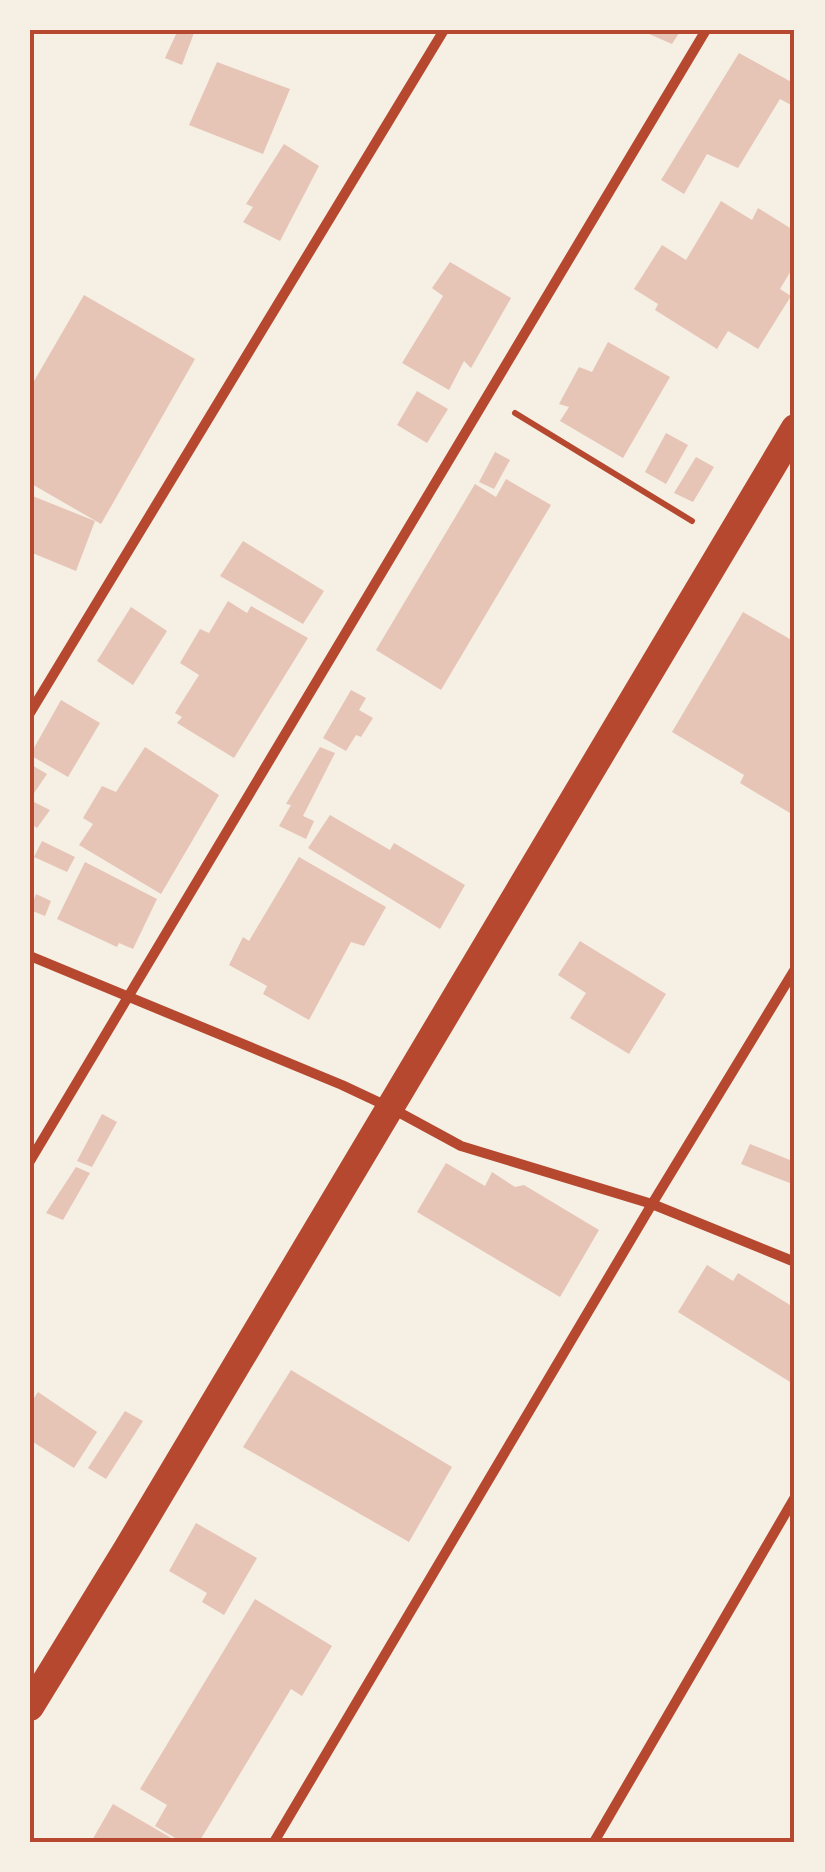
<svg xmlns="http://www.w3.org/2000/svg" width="825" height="1872" font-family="'Space Grotesk',sans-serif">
<rect width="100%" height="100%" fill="#f6efe4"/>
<g fill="#e6c5b7">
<path d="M178,30H195L182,65L165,58Z"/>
<path d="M640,30H681L672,44Z"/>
<path d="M739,53L795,84V102L793,106L780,99L738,168L707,154L684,194L661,180Z"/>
<path d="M217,62L290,89L263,154L189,125Z"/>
<path d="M284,144L319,166L280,241L243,222L253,207L246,204Z"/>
<path d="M721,201L752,220L758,208L795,231V264L780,289L791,296L758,349L728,331L717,349L655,310L658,304L634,289L662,245L686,260Z"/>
<path d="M450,262L511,298L471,368L464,361L449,390L402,363L443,296L432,288Z"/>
<path d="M84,295L195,359L101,524L30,483V388Z"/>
<path d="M608,342L670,377L623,458L560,421L569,407L559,404L579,367L592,372Z"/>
<path d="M417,391L448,409L427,443L397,425Z"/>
<path d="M666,433L688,445L666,484L645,472Z"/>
<path d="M495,452L510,460L494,489L479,482Z"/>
<path d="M696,457L714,467L693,502L674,493Z"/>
<path d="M506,479L551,505L441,690L376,650L475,484L496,497Z"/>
<path d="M30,495L95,521L76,571L30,552Z"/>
<path d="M243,541L324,591L303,624L220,576Z"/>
<path d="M228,601L247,613L251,606L308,638L234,758L177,723L182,717L175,713L199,675L180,663L200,629L209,633Z"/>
<path d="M131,607L167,631L133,685L97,661Z"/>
<path d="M743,612L795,642V816L740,783L744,775L672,732Z"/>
<path d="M351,690L366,698L359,710L373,718L361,737L356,735L346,751L323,738Z"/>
<path d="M61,700L100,723L68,777L30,755Z"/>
<path d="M145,747L219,795L161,894L79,845L93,824L83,818L102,786L116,792Z"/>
<path d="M320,747L335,753L303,816L314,821L306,839L279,826L291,805L286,804Z"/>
<path d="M30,764L47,774L30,799Z"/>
<path d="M30,800L50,810L37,828L30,823Z"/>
<path d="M330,815L390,850L394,843L465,885L440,929L308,848Z"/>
<path d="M42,841L75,857L67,872L34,857Z"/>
<path d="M299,857L386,907L364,946L351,942L309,1020L263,994L267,986L229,965L243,937L249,941Z"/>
<path d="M85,862L157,899L133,949L119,943L117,947L57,919Z"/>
<path d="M36,894L51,901L45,916L30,910Z"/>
<path d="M580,941L666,994L629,1054L570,1018L586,993L558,975Z"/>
<path d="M102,1114L117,1122L92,1167L77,1161Z"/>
<path d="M750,1144L795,1162V1185L741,1164Z"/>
<path d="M446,1163L485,1186L492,1172L515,1187L524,1185L599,1230L560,1297L417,1212Z"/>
<path d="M76,1167L90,1173L63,1220L46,1213Z"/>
<path d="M707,1265L733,1281L738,1273L795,1308V1385L678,1312Z"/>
<path d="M291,1370L452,1467L409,1542L243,1447Z"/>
<path d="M38,1392L97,1432L74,1468L30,1440V1404Z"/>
<path d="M125,1411L143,1421L106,1479L88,1468Z"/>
<path d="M196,1523L257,1558L224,1615L202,1602L207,1593L169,1571Z"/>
<path d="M255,1599L332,1646L302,1696L291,1689L199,1842H182L155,1826L167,1805L140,1789Z"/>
<path d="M113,1804L178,1842H91Z"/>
</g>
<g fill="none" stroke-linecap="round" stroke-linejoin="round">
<path stroke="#b5482f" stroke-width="6" d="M515,413L692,521"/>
<g stroke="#b5482f" stroke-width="10">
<path d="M30,713L444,30"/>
<path d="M30,956L342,1085L391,1108L461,1146L652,1204L795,1262"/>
<path d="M30,1161L706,30"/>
<path d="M274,1842L652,1204L795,969"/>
<path d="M594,1842L795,1497"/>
</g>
<path stroke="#b5482f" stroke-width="28" d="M30,1707L127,1549L795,428"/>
</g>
<rect width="825" height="1872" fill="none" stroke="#f6efe4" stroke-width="65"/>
<rect x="32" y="32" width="760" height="1808" fill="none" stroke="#b5482f" stroke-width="4"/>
</svg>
